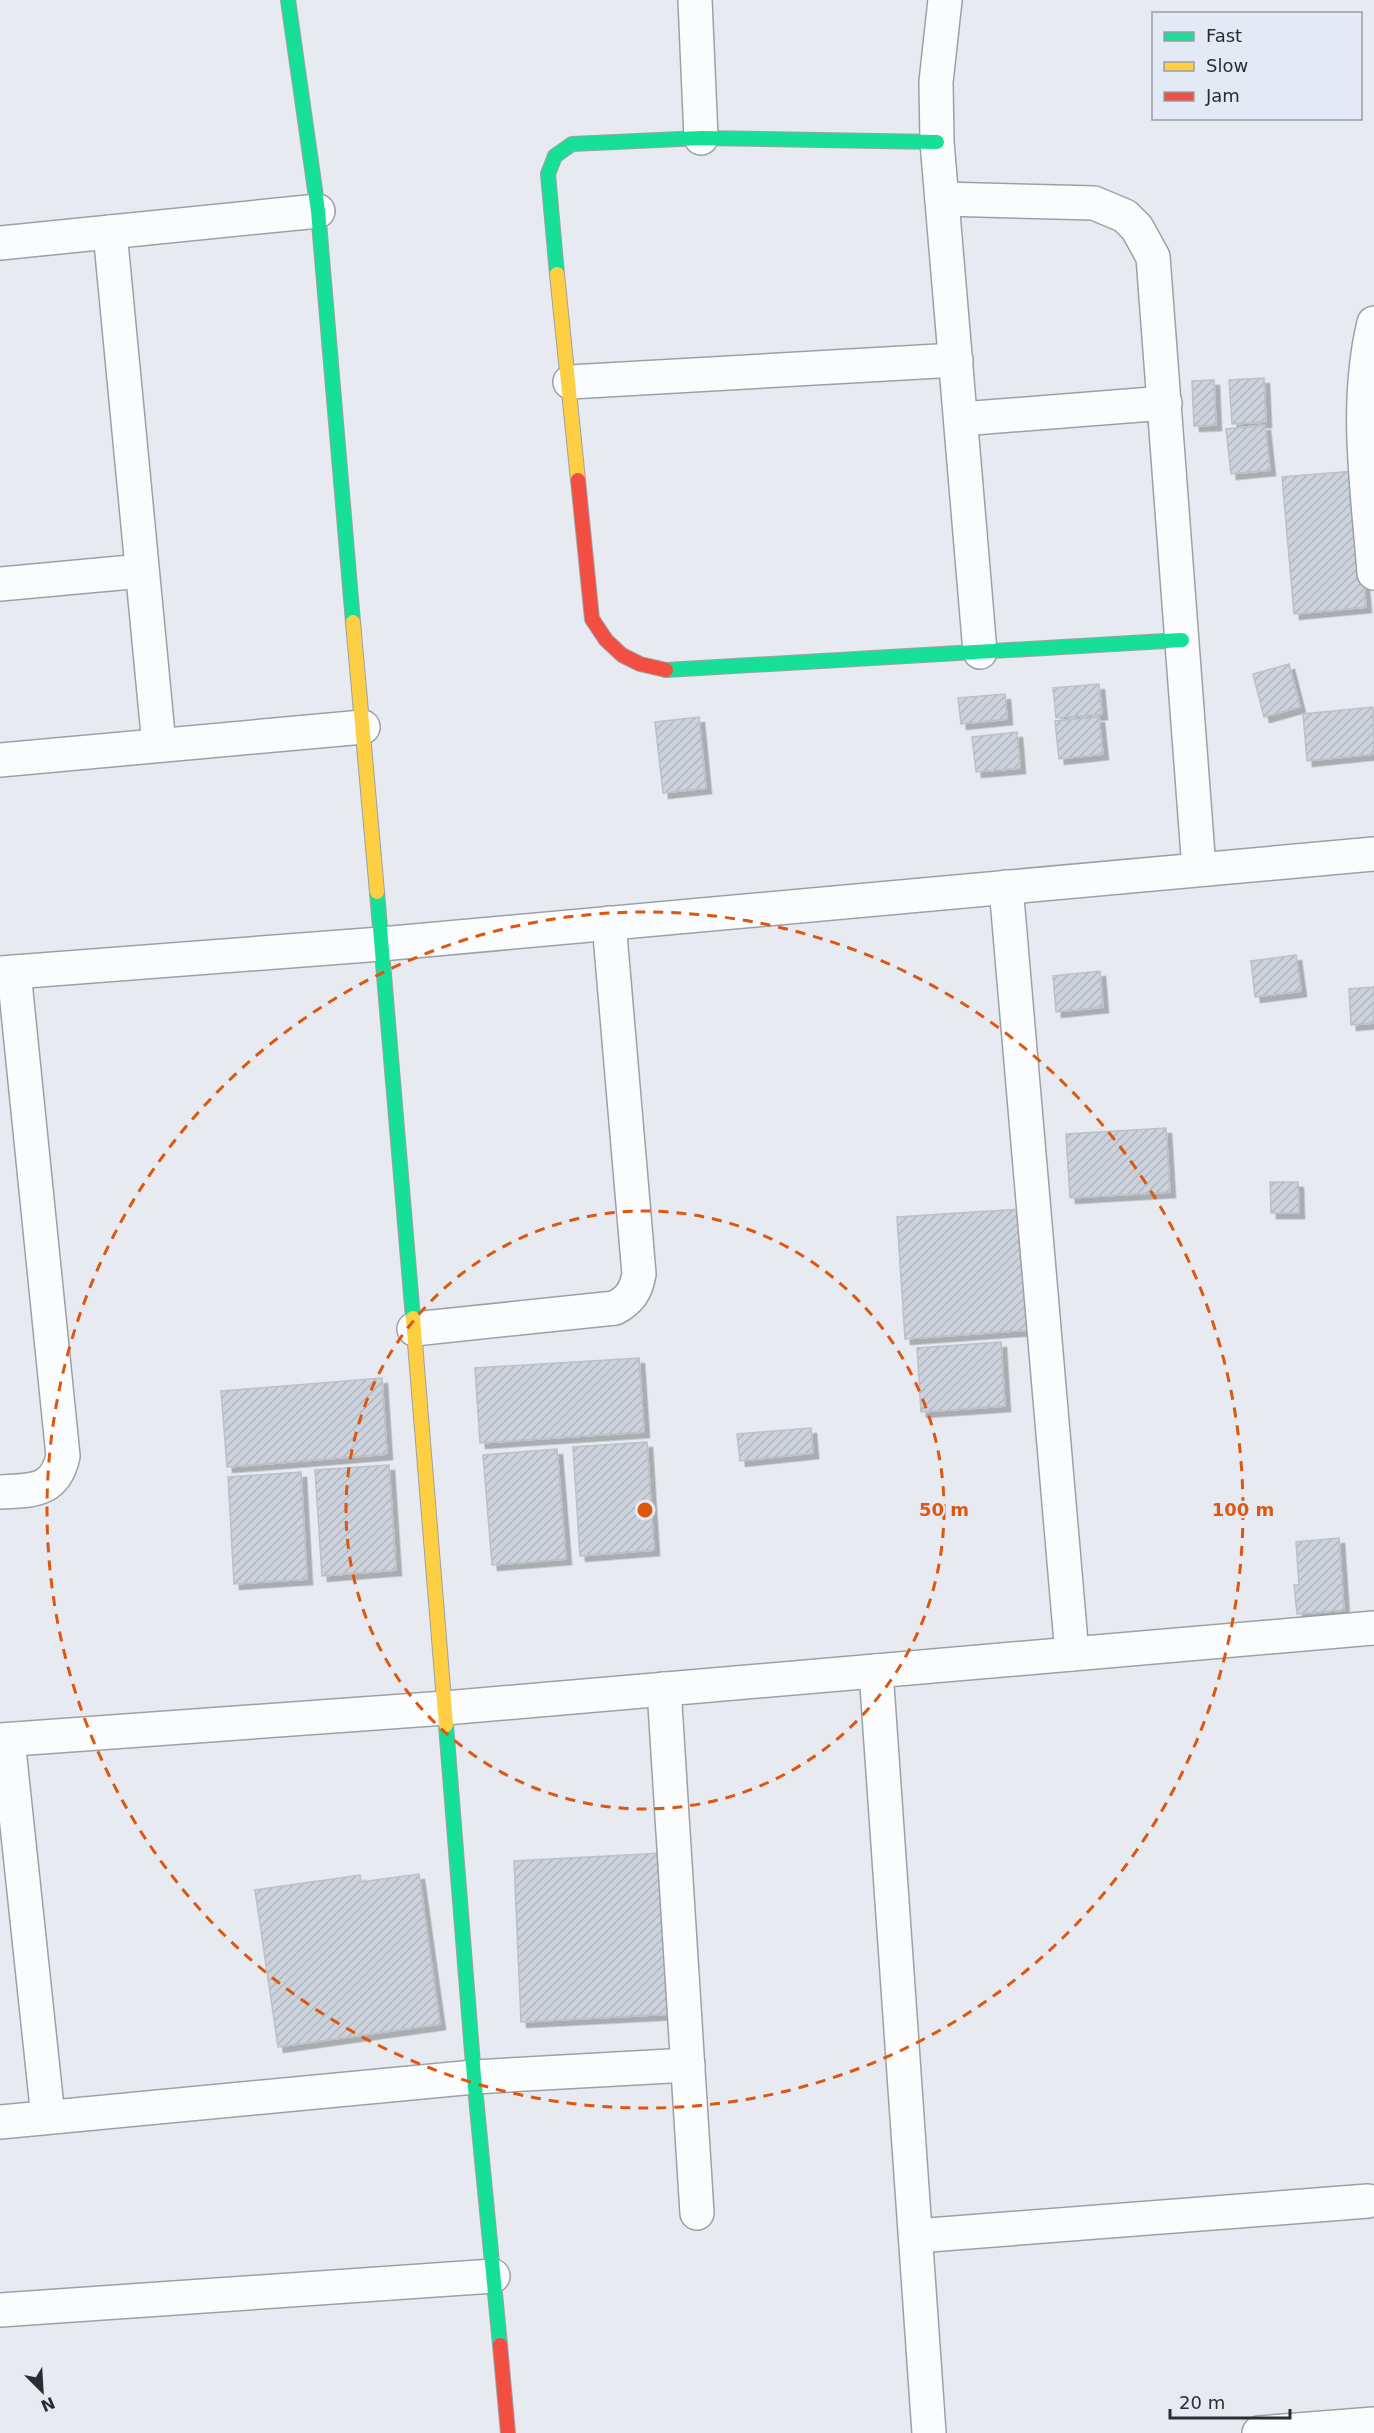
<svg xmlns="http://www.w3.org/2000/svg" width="1374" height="2433" font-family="'DejaVu Sans',sans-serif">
<defs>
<pattern id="building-hatch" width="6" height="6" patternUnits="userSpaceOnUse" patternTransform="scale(1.5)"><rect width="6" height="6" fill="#cdd3dd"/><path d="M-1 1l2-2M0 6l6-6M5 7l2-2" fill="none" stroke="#b0b5be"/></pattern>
<filter id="shadow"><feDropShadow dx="5.5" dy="5.5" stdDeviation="0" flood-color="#0004"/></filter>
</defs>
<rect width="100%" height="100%" fill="#e7ebf1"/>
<g fill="url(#building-hatch)" stroke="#bdc0c4" stroke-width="1.5" filter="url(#shadow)">
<path d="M1264,378L1266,422L1232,424L1229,380Z"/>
<path d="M1214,380L1216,425L1194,426L1192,381Z"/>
<path d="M1265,425L1270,470L1231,474L1226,429Z"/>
<path d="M1354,471L1366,607L1294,614L1282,477Z"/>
<path d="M1289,664L1300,707L1264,717L1253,674Z"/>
<path d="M1099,684L1102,714L1056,718L1053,688Z"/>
<path d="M1005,694L1007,719L961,724L958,698Z"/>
<path d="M1373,707L1374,754L1307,761L1303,714Z"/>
<path d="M699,717L706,788L663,793L655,722Z"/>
<path d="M1099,717L1103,754L1059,759L1055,721Z"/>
<path d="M1017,732L1020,768L976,772L972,737Z"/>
<path d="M1296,955L1301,991L1255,997L1251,961Z"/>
<path d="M1100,971L1103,1007L1056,1012L1053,976Z"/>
<path d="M1374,987V1023L1351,1025L1349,989Z"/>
<path d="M1166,1128L1170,1192L1070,1198L1066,1134Z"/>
<path d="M1270,1182H1298L1299,1213H1271Z"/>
<path d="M1021,1209L1029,1330L905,1339L897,1217Z"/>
<path d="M1001,1342L1005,1406L921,1412L917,1348Z"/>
<path d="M639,1358L644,1432L480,1443L475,1368Z"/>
<path d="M382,1378L387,1454L227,1467L221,1391Z"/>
<path d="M811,1428L813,1453L740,1461L737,1434Z"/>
<path d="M647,1442L654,1550L580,1556L573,1447Z"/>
<path d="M557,1449L566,1559L492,1565L483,1455Z"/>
<path d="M389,1465L396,1570L322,1576L315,1470Z"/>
<path d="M301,1472L307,1579L234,1584L228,1477Z"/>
<path d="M1339,1538L1344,1610L1297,1614L1294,1585H1299L1296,1542Z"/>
<path d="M663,1853L671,2014L521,2022L514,1861Z"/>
<path d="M419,1874L440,2024L278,2047L255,1890L360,1875L361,1882Z"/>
</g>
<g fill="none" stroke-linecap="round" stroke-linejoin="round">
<defs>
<g id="street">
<path d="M695,0L701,138"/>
<path d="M945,0L936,82L937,142L980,652"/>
<path d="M942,199L1094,203L1125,216L1137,228L1153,257L1199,869"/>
<path d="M110,232L159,745"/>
<path d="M0,243L318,211"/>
<path d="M1374,323C1354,405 1368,491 1374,573"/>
<path d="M570,382L956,360"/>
<path d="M961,419L1165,403"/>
<path d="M0,584L142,571"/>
<path d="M0,760L363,727"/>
<path d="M1006,887L1072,1654"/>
<path d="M0,973L381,944L1374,854"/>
<path d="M414,1329L615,1308C630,1300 636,1291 639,1274L609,923"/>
<path d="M0,1492C31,1490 55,1493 63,1456L14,972"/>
<path d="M876,1671L929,2433"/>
<path d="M664,1689L697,2213"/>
<path d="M0,1740L445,1708L1374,1628"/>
<path d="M8,1740L48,2117"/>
<path d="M0,2122L474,2077L688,2065"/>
<path d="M916,2236L1368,2201"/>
<path d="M0,2310L493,2276"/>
<path d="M1259,2433L1374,2424"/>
</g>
<g id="fast">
<path d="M288,0L318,211L353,622"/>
<path d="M557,274L548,174L555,156L572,144L701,138L937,142"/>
<path d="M666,670L1182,640"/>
<path d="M377,892L413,1318"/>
<path d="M446,1725L474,2077L500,2345"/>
</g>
<g id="slow">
<path d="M557,274L578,480"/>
<path d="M353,622L377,892"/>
<path d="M413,1318L446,1725"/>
</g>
<g id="jam">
<path d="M578,480L592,619L606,640L622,655L640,664L666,670"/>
<path d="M500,2345L508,2433"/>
</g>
</defs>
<use href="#street" stroke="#9da1a5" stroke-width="36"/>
<use href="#fast" stroke="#9da1a5" stroke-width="16"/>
<use href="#slow" stroke="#9da1a5" stroke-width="16"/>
<use href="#jam" stroke="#9da1a5" stroke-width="16"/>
<use href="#street" stroke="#fbfcfd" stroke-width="33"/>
<use href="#fast" stroke="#16e098" stroke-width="14"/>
<use href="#slow" stroke="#ffcf43" stroke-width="14"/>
<use href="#jam" stroke="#f24e42" stroke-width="14"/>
</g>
<g fill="none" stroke="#de570e" stroke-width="3" stroke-dasharray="10 8">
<circle cx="645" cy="1510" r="299"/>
<circle cx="645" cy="1510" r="598"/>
</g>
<circle cx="645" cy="1510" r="9" fill="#de570e" stroke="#e3eaf5" stroke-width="3"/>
<g font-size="18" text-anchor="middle" font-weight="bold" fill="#de570e" stroke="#e3eaf5" stroke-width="4.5" stroke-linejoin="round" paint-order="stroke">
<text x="944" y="1516">50 m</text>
<text x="1243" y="1516">100 m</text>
</g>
<rect x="1152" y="12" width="210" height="108" fill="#e3eaf5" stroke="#999ea6" stroke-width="1.5"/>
<rect x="1164" y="32" width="30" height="9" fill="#16e098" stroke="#999ea6" stroke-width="1.5"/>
<text x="1206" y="42" font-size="18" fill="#2a2c30">Fast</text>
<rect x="1164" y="62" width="30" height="9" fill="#ffcf43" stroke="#999ea6" stroke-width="1.5"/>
<text x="1206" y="72" font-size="18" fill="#2a2c30">Slow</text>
<rect x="1164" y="92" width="30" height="9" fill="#f24e42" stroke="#999ea6" stroke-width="1.5"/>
<text x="1206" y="102" font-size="18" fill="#2a2c30">Jam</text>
<g transform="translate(42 2391) rotate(156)" stroke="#e3eaf5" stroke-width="4.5" paint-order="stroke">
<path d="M0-4.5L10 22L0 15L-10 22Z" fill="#2a2c30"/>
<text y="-9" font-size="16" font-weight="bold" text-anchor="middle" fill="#2a2c30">N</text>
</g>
<path d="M1170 2409v9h120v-9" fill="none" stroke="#2a2c30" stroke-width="3"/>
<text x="1179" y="2409" font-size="18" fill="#2a2c30" stroke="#e3eaf5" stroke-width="4.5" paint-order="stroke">20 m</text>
</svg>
